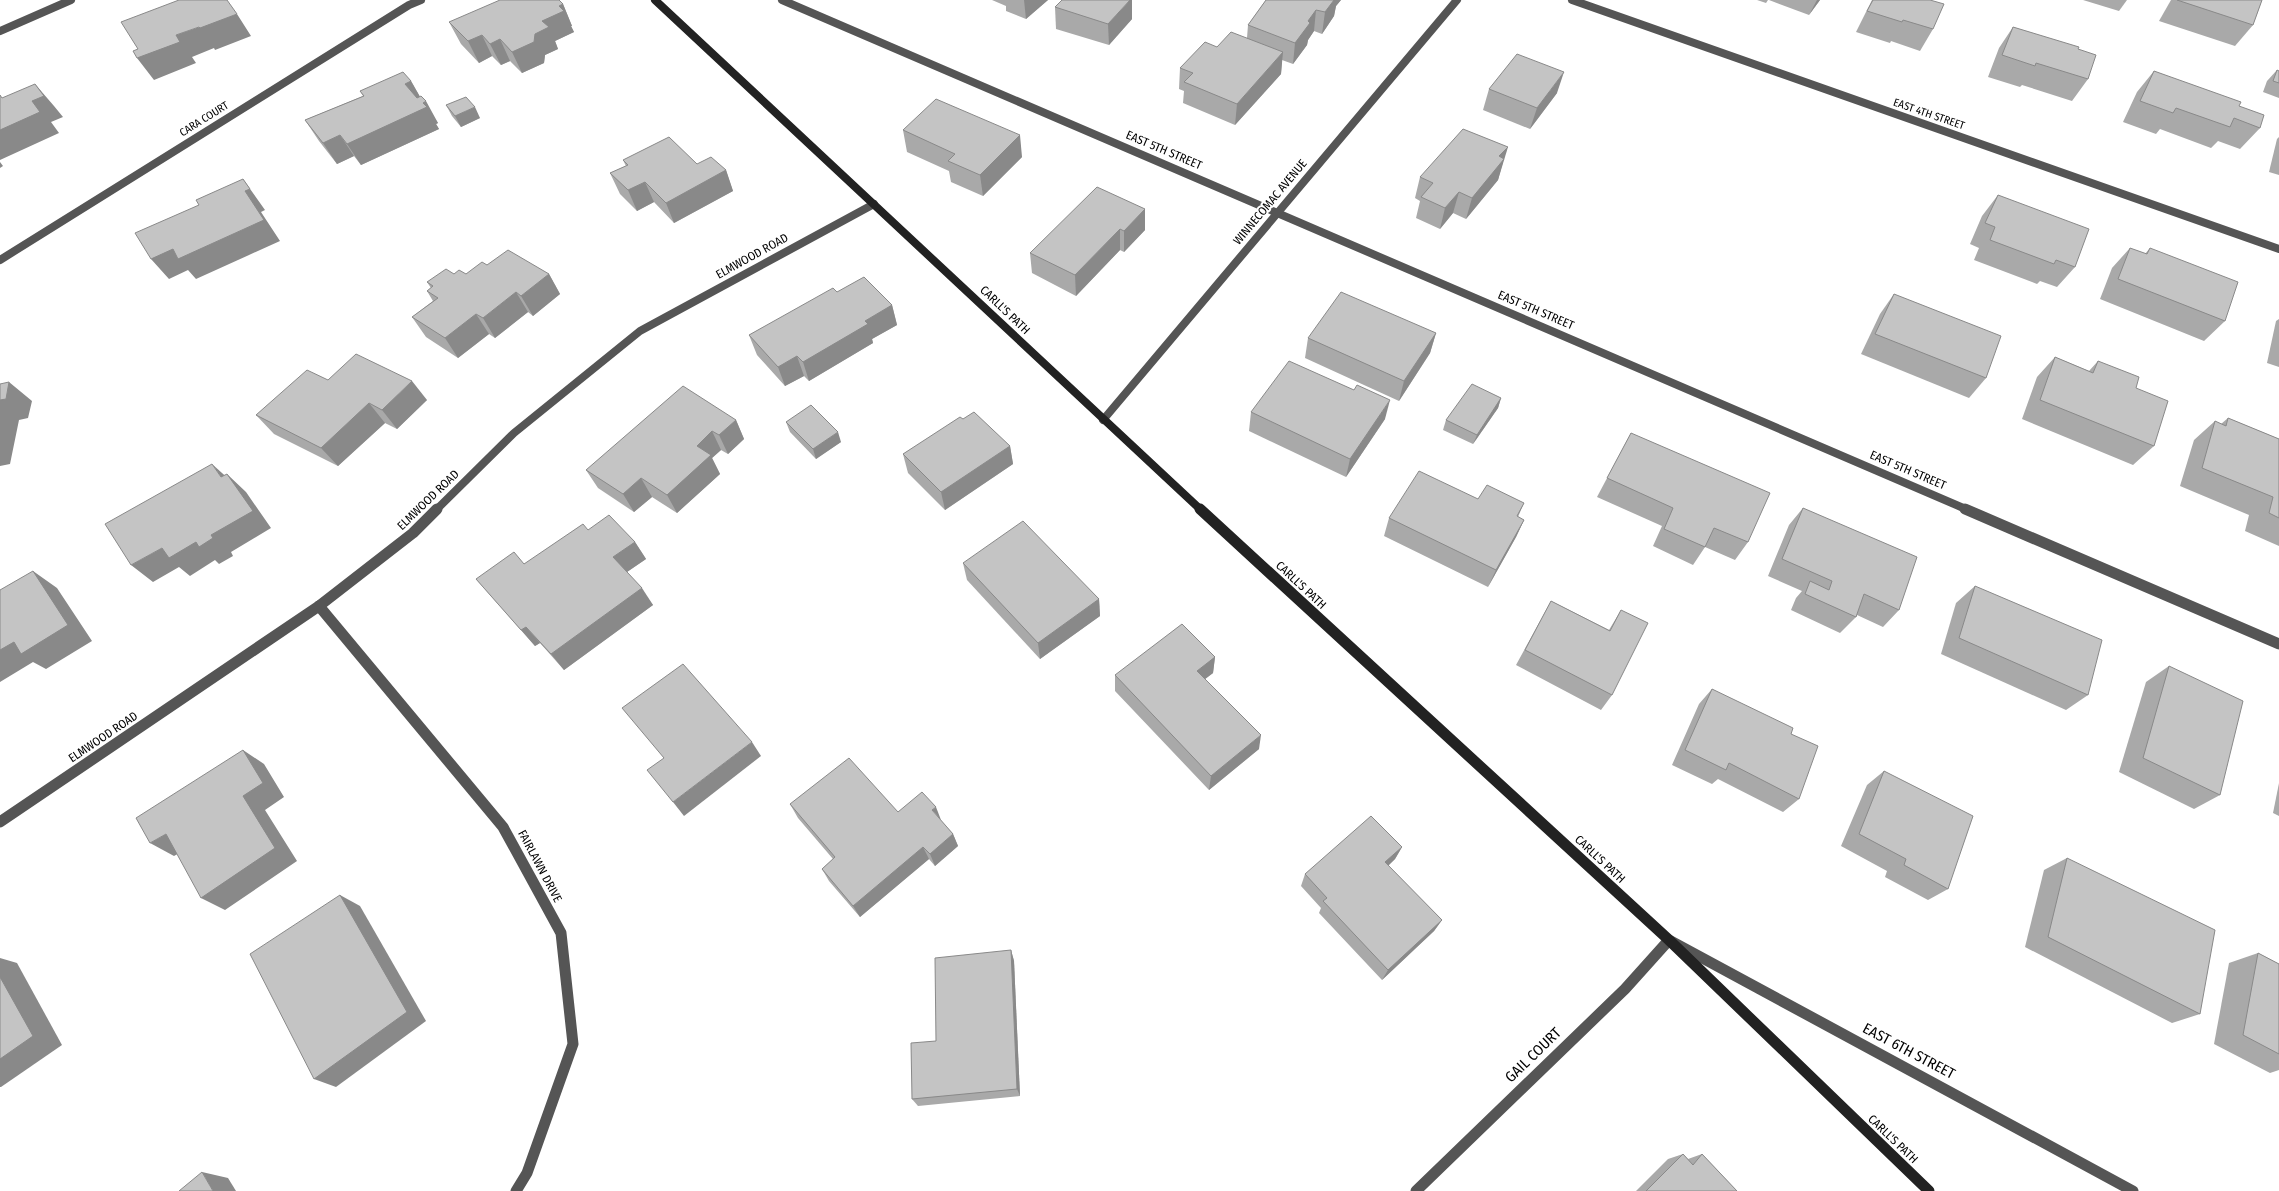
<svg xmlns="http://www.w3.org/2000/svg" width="2279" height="1191" font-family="'Fira Sans Condensed',sans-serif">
<rect width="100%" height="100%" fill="#fff"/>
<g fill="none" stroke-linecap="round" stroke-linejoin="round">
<g stroke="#555" stroke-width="8">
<path d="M782,0L1968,510"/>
<path d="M1572,0L2279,249"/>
<path d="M0,31L71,0"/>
<path d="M0,260L409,5L421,0"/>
<path d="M1103,420L1457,0"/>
<path d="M436,510L514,433L640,331L874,204"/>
</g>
<g stroke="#555" stroke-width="11">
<path d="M1965,509L2279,644"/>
<path d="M319,606L503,827L561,933L573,1044L527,1173L516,1191"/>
<path d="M0,822L319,606L413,533L437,509"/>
<path d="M1416,1191L1625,989L1669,940L2133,1191"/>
</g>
<path stroke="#222" stroke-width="8" d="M655,0L1201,510"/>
<path stroke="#222" stroke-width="11" d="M1200,509L1669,940L1929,1191"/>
</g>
<g fill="#a9a9a9">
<path d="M992,0H1048L1026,19L1006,11V6Z"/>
<path d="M1266,0H1341L1336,6L1334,16L1322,34L1314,31L1308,40L1307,45L1293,64L1282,60L1281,74L1235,125L1183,103L1184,91L1179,89L1180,68L1217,47L1247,38L1248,25Z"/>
<path d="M1757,0H1768L1766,3Z"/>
<path d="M1769,0H1820L1809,15Z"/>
<path d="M1872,0H1930L1933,29L1920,51L1891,41L1890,43L1856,32Z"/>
<path d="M2083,0H2127L2119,11Z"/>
<path d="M2171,0H2262L2253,25L2235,46L2159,21Z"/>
<path d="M563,4L572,26H571L574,32L555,41L558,49L545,55L544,63L522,73L510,61L501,65L492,56L479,63L461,44L449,22Z"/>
<path d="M1055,7L1132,19L1109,45L1056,29Z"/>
<path d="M2013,27L2078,49L2088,79L2072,101L2022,85L2020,87L1988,77L1999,48Z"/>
<path d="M2277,70L2279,71V98L2263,92L2267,81Z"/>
<path d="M2154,71L2239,106L2260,128L2240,149L2218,141L2211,148L2160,129L2156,134L2123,122L2137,92Z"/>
<path d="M411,81L420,97L438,123L436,124L439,129L361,165L354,156L337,164L319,141L305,120L363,96L360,91Z"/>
<path d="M1489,89L1557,93L1530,129L1483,110Z"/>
<path d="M446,105L480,118L461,127L452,116Z"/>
<path d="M903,130L1022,157L983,196L951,182L949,171L907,152Z"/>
<path d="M2279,137V175L2269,172L2277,139Z"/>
<path d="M1504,158L1498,180L1466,219L1453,213L1440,229L1416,218L1420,201L1415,198L1420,177Z"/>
<path d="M623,160L697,164L726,170L733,191L674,223L654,202L637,211L620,194L610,173L626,166Z"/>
<path d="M1998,195L2075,267L2057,287L2040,281L2037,284L1974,260L1979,248L1970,244L1982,216Z"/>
<path d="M1145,209V230L1124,252L1120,250L1076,296L1032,273L1030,253Z"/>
<path d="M2130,248L2145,254L2150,248L2225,321L2204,341L2100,299L2112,268Z"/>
<path d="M487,265L549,274L560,294L533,316L528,312L495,338L489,334L458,358L426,337L412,317L433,301L427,291L431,288L427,282L454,274H466Z"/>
<path d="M837,292L892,305L897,325L872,339L873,343L809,381L804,376L785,386L757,355L749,335Z"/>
<path d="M1894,294L1986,378L1969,398L1861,354L1880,314Z"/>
<path d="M2279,319V367L2267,363L2276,321Z"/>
<path d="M1436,333L1430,353L1399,401L1305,358L1308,338Z"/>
<path d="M2055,357L2089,371L2098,361L2136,388L2154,446L2133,465L2022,419L2037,377Z"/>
<path d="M328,380L427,400L397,429L385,423L338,466L274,434L256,415Z"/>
<path d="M1354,390L1385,419L1346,477L1249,431L1251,412Z"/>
<path d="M1501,398L1498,408L1473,444L1443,430L1446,420Z"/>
<path d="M2228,418L2279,439V546L2245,531L2249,515L2180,486L2194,440L2215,421L2221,424Z"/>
<path d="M963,419L1010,446L1013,464L945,510L908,473L903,454Z"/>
<path d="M736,420L744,439L728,454L721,450L712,458L720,474L677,513L652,497L634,512L598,488L586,470Z"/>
<path d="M786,422L841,442L816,459L790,432Z"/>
<path d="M1631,433L1748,542L1735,560L1705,547L1693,565L1653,546L1662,526L1597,497Z"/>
<path d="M1478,499L1524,503L1518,517L1524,520L1516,537L1488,587L1384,536L1389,518Z"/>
<path d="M1803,508L1899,610L1883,627L1857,615L1856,617L1840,633L1791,610L1796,598L1802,591L1768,576L1789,525Z"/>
<path d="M588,530L635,542L646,559L627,572L653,605L564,670L540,643L535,646L476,579L524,564Z"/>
<path d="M963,563L1099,599L1100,616L1040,659L967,580Z"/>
<path d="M1975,586L2088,695L2066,710L1941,654L1956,603Z"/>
<path d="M1551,601L1609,630L1621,610L1612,695L1601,710L1516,665Z"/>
<path d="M1215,657L1213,673L1205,679L1259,749L1209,790L1115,691V675Z"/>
<path d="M2169,666L2220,795L2194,809L2119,772L2146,682Z"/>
<path d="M1712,689L1791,734L1799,799L1783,812L1718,779L1712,784L1672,765L1699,704Z"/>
<path d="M1884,771L1948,889L1928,900L1885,877L1887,871L1841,846L1867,785Z"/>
<path d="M2279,783V816L2273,813Z"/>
<path d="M790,804L898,812L940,820L953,834L958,846L935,866L929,859L860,917L829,881L822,869L833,859L798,818Z"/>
<path d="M1402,847L1395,859L1388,866L1442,920L1434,931L1382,980L1319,913L1321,908L1301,886L1305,874Z"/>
<path d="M2067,858L2200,1014L2172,1023L2025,947L2044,870Z"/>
<path d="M1011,950L1014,961L1020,1096L918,1106L912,1099L936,1041Z"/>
<path d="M2258,953L2279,964V1070L2270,1073L2214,1044L2229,963Z"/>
<path d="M1683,1154L1688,1159L1702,1154L1737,1191H1636L1668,1159Z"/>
</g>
<g fill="#898989">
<path d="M1024,0H1048L1026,19Z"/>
<path d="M1130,0H1132V19L1109,45L1108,24Z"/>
<path d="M1334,0H1341L1336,6L1334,16L1322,34L1325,12Z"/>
<path d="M1817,0H1820L1809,15Z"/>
<path d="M563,4L572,26H571L574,32L555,41L558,49L545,55L544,63L522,73L512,52L535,34L542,21L559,6Z"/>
<path d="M1316,10L1314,31L1308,40L1307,45L1293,64L1295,43L1308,21Z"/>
<path d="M237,14L251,36L215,50L214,48L192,57L196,63L154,80L137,58L176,35Z"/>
<path d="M482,35L492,56L479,63L468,41Z"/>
<path d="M500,39L510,61L501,65L490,44Z"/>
<path d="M1283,52L1281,74L1235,125L1237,104Z"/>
<path d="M1564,72L1557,93L1530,129L1537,108Z"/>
<path d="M411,81L423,102L417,105L405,84Z"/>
<path d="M35,84L54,106L63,117L51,122L59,133L0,160V130L32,101Z"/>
<path d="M426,101L438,123L436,124L439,129L361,165L347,144Z"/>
<path d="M475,107L480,118L461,127L455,116Z"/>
<path d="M340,135L354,156L337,164L323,143Z"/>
<path d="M1020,135L1022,157L983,196L980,175Z"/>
<path d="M1508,147L1498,180L1466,219L1472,198L1499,156Z"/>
<path d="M0,162L3,166L0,168Z"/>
<path d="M726,170L733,191L674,223L666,203Z"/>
<path d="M243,179L265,210L261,212L280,241L196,279L188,270L169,279L151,259Z"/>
<path d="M645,182L654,202L637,211L628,190Z"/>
<path d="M1459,192L1453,213L1440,229L1445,208Z"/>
<path d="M1145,209V230L1124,252V231Z"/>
<path d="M1120,229V250L1076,296L1075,275Z"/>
<path d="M549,274L560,294L533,316L521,296Z"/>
<path d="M516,292L528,312L495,338L483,318Z"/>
<path d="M892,305L897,325L872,339L873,343L809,381L803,362L865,321Z"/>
<path d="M476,314L489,334L458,358L445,338Z"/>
<path d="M1436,333L1430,353L1399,401L1404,381Z"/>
<path d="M797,356L804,376L785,386L778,367Z"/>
<path d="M412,381L427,400L397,429L382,410Z"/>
<path d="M9,382L32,401L28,418L19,420L10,464L0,466V400Z"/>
<path d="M1501,398L1498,408L1473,444L1477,435Z"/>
<path d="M1390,400L1385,419L1346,477L1350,459Z"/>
<path d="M369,403L385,423L338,466L321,448Z"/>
<path d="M736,420L744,439L728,454L719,435Z"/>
<path d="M712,431L721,450L712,458L720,474L677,513L667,495L697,446Z"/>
<path d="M838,432L841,442L816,459L813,449Z"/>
<path d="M1010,446L1013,464L945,510L941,492Z"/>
<path d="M212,464L232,482L221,477Z"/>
<path d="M227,474L246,492L271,528L231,552L233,556L219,564L215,560L190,576L179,567L153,582L131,565L162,548L196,542L211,535Z"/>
<path d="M641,478L652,497L634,512L623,494Z"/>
<path d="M1524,520L1516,537L1488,587L1496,570Z"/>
<path d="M635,542L646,559L624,574L613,557Z"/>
<path d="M33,571L57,588L92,641L46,669L33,662L0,682V650Z"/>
<path d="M642,588L653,605L564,670L551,654Z"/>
<path d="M1099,599L1100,616L1040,659L1038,643Z"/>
<path d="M526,627L540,643L535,646L521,630Z"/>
<path d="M1215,657L1213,673L1196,686L1197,671Z"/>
<path d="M1261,735L1259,749L1209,790L1211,776Z"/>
<path d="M752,742L761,756L684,816L673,802Z"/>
<path d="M243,750L264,764L284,797L265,810L297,861L225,910L201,898L243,796Z"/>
<path d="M936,807L941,820L932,810Z"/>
<path d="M166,834L190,847L174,856L150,843Z"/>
<path d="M953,834L958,846L935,866L930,854Z"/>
<path d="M923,847L929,859L860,917L853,906Z"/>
<path d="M1402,847L1395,859L1379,874L1385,862Z"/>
<path d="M340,895L360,906L426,1021L336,1087L314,1079Z"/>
<path d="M1442,920L1434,931L1382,980L1388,970Z"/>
<path d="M1011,950L1014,961L1020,1096L1017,1089Z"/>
<path d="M0,958L17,963L62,1045L1,1087H0Z"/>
<path d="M202,1172L228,1178L236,1191H213Z"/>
</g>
<g fill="#c4c4c4" stroke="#898989">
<path d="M179,0H227L237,14L200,28L199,27L176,35L180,42L137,58L133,51L138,49L121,22Z"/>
<path d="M500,0H559L563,4L559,6L564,11L542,21L549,27L535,34L534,42L512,52L500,39L490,44L482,35L468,41L449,22Z"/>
<path d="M1062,0H1130L1108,24L1055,7Z"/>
<path d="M1266,0H1334L1325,12L1316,10L1308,21L1310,23L1295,43L1248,25Z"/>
<path d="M1873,0H1930L1944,4L1933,29L1903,20L1902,22L1867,11Z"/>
<path d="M2177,0H2262L2253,25Z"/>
<path d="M2013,27L2079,47L2078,49L2096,55L2088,79L2036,63L2035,66L2002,55Z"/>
<path d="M1231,32L1283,52L1237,104L1184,82L1193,73L1180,68L1205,42L1217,47Z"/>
<path d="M1517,54L1564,72L1537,108L1489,89Z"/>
<path d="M2277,70L2279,71V83L2273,81Z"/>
<path d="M2154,71L2241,102L2239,106L2264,115L2260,128L2234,118L2230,127L2176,108L2173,113L2140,101Z"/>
<path d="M403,72L411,81L405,84L417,98L421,96L426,101L423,103L427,107L347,144L340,135L323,143L305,120L364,96L360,91Z"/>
<path d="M35,84L44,96L32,101L40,112L0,130V95L2,98Z"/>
<path d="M466,97L475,107L455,116L446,105Z"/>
<path d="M936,99L1020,135L980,175L948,161L955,154L903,130Z"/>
<path d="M1463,129L1508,147L1499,156L1504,159L1472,198L1459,192L1445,208L1421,197L1433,183L1420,177Z"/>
<path d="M669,137L697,164L711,157L726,170L666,203L645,182L628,190L610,173L628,165L623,160Z"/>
<path d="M243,179L250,189L245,191L264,220L178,259L173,249L151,259L135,233L199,205L196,200Z"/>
<path d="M1097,187L1145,209L1124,231L1120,229L1075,275L1030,253Z"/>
<path d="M1998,195L2089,229L2075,267L2056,260L2054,264L1990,240L1995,227L1985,223Z"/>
<path d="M2130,248L2147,254L2150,248L2238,282L2225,321L2118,279Z"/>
<path d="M508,250L549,274L521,296L516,292L483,318L476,314L445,338L412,317L438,298L427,291L433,286L427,282L446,269L454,274L459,270L466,274L482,262L487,265Z"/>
<path d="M864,277L892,305L865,321L868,324L803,362L797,356L778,367L749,335L833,288L837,292Z"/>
<path d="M1341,292L1436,333L1404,381L1308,338Z"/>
<path d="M1894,294L2001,336L1986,378L1875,334Z"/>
<path d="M356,354L412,381L382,410L369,403L321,448L256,415L307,370L328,380Z"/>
<path d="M2055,357L2093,373L2098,361L2139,377L2136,388L2168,401L2154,446L2040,400Z"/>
<path d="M1289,361L1354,390L1357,385L1390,400L1350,459L1251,412Z"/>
<path d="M9,382L6,399L0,400V384Z"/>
<path d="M1472,384L1501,398L1477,435L1446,420Z"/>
<path d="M683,386L736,420L719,435L712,431L697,446L711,455L667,495L641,478L623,494L586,470Z"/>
<path d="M811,405L838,432L813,449L786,422Z"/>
<path d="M974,412L1010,446L941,492L903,454L960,417L963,419Z"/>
<path d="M2228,418L2279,439V518L2269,513L2273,497L2202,468L2215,421L2226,426Z"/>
<path d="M1631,433L1770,493L1748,542L1714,528L1705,547L1664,529L1673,508L1607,478Z"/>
<path d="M212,464L221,477L227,474L253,511L211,535L213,538L199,547L196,542L169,558L162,548L131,565L105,524Z"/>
<path d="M1419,471L1478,499L1487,485L1524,503L1517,516L1524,520L1496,570L1389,518Z"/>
<path d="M1803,508L1917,557L1899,610L1864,594L1856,617L1805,594L1810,581L1829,590L1832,581L1782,559Z"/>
<path d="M609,515L635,542L613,557L642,588L551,654L526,627L521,630L476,579L514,552L524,564L583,524L588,530Z"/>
<path d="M1023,521L1099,599L1038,643L963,563Z"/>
<path d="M33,571L68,625L21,654L14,642L0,650V590Z"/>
<path d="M1975,586L2102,640L2088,695L1959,638Z"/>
<path d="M1551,601L1610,631L1621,610L1648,623L1612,695L1525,650Z"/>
<path d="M1182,624L1215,657L1197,671L1261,735L1211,776L1115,675Z"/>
<path d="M683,664L752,742L673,802L647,770L664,758L622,708Z"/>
<path d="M2169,666L2243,701L2220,795L2143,758Z"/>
<path d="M1712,689L1793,728L1791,734L1818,746L1799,799L1729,763L1726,770L1685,750Z"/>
<path d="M243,750L263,783L243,796L275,848L201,898L166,834L150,843L136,818Z"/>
<path d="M849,758L898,812L922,792L936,807L932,810L953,834L930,854L923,847L853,906L822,869L835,857L790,804Z"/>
<path d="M1884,771L1973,816L1948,889L1904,865L1906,859L1859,834Z"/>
<path d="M1371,816L1402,847L1385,862L1442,920L1388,970L1323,901L1327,898L1305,874Z"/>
<path d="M2067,858L2215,930L2200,1014L2048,937Z"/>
<path d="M340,895L407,1012L314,1079L250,954Z"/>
<path d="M1011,950L1017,1089L912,1099L911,1043L936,1041L935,958Z"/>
<path d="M2258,953L2279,964V1054L2243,1035Z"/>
<path d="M0,977L33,1036L0,1059Z"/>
<path d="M1683,1154L1693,1165L1702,1154L1737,1191H1646Z"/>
<path d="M202,1172L213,1191H179Z"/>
</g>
<g text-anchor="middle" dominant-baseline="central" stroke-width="4" stroke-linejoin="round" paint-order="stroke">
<g font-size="11" fill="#000" stroke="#fff">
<text transform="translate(1929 114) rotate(19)">EAST 4TH STREET</text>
<text transform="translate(204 119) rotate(-32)">CARA COURT</text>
</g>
<g font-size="12" fill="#000" stroke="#fff">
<text transform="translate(1164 150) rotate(23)">EAST 5TH STREET</text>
<text transform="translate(1270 202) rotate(-50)">WINNECOMAC AVENUE</text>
<text transform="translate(752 256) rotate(-29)">ELMWOOD ROAD</text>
<text transform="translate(1005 310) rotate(44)">CARLL'S PATH</text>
<text transform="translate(1536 310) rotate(23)">EAST 5TH STREET</text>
<text transform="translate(1908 470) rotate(23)">EAST 5TH STREET</text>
<text transform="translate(428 500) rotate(-44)">ELMWOOD ROAD</text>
<text transform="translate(1301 585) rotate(43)">CARLL'S PATH</text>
<text transform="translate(103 737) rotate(-34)">ELMWOOD ROAD</text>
<text transform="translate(1600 859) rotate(43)">CARLL'S PATH</text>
<text transform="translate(540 866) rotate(62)">FAIRLAWN DRIVE</text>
<text transform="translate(1893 1139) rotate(44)">CARLL'S PATH</text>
</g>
<g font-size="15" fill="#000" stroke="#fff">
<text transform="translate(1909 1051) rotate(28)">EAST 6TH STREET</text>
<text transform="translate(1533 1055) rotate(-44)">GAIL COURT</text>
</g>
</g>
</svg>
